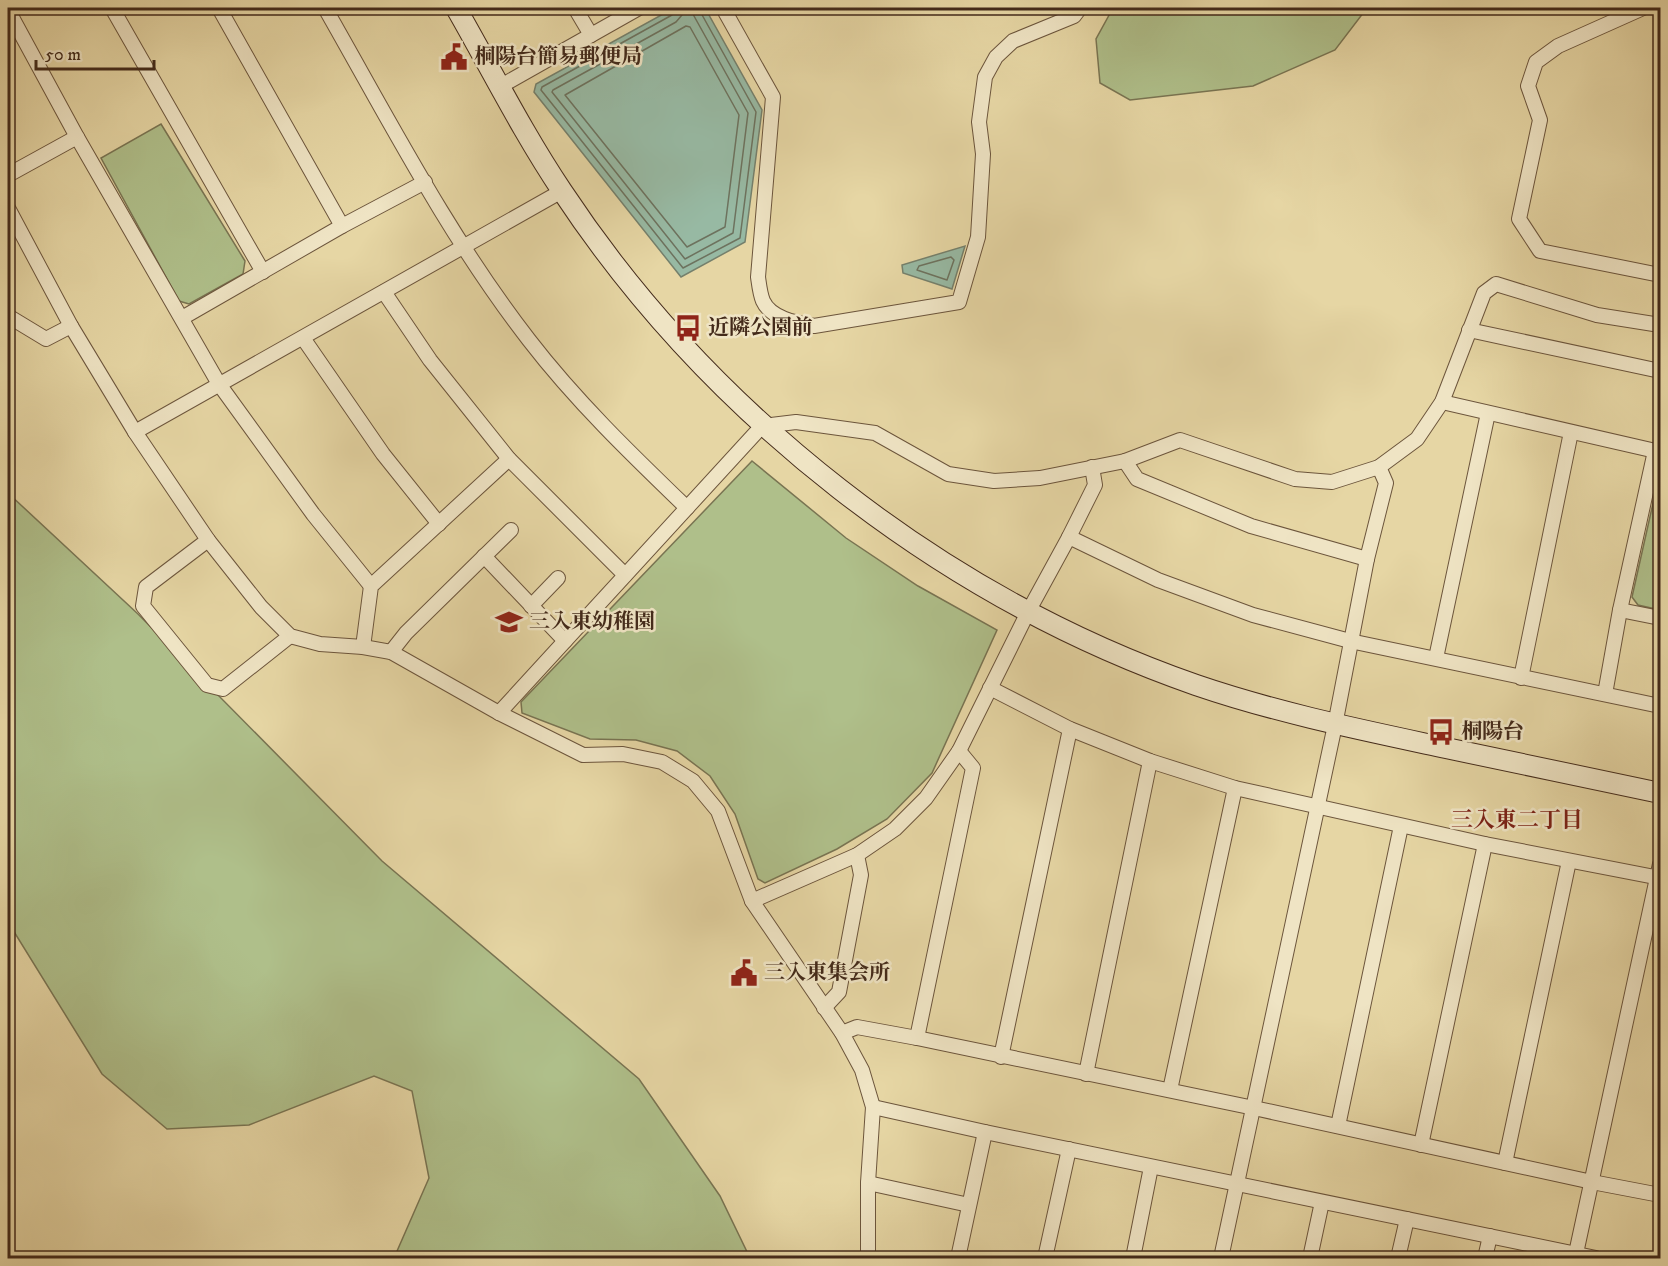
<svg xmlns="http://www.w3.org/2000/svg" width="1668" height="1266" font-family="'IM FELL DW Pica','Noto Serif JP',serif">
<rect width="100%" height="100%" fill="#e6d6a4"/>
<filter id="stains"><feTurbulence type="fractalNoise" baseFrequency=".00333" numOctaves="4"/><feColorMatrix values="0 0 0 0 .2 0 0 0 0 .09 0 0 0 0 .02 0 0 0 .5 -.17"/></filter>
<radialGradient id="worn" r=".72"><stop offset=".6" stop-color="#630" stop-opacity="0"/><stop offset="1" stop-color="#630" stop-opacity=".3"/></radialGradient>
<g fill="#afbf8a" stroke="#797452" stroke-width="1.5">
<path d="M1113,8H1367L1335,50L1253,86L1130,100L1100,83L1096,39Z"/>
<path d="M161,124L245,261L243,274L189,304L179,301L101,158Z"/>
<path d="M752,461L846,538L918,586L997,630L932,773L887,819L837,849L765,883L758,879L735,814L710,776L677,751L636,740L590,739L522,713L521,702Z"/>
<path d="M1660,472V610L1638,605L1632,597Z"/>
<path d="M8,493L138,614L382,861L639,1079L720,1196L750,1258H394L429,1178L412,1091L374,1076L249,1125L167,1129L102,1074L8,922Z"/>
</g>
<g fill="#97b9a3" stroke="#75806c" stroke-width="1.5">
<path d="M674,8H705L762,110L745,242L681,277L534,92L536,84Z"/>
<path d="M965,246L952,289L903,273L902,265Z"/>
</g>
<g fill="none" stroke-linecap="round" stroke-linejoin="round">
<g stroke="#6d725e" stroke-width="1.5">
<path d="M676,8L672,15L542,87L541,90L683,268L740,238L756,112L701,13L700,8"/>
<path d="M683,8L682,15L676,22L553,90L552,92L685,259L733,233L748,113L694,16L692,8"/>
<path d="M686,26L690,27L739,115L725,227L687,247L565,95Z"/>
<path d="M951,257L954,260L947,280L917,270L919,266Z"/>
</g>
<defs>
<g id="street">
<path d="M112,8L263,272"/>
<path d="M219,8L342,226"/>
<path d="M325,8C389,120 449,237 529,340C576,401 631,454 687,508"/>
<path d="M575,8L591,35"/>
<path d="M723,8L773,97L758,277C759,284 760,294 763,301C771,319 797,323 814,326L959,302L978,237L983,154L979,122L985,77L996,57L1013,41L1074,16L1080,8"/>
<path d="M1643,8L1558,46L1536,62L1528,86L1540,120L1519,219L1540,251L1660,275"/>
<path d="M8,10L77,137L219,384L313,514L371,586"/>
<path d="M501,86L639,8"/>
<path d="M8,175L77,137"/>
<path d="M8,208L71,326L135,432L208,540L261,607L290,636L320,644L363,647L391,652L499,713L583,755L623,754L662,762L693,781L718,811L752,901L842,1033L862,1070L873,1107L868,1183V1258"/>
<path d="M384,292L430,360L509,459L625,575"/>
<path d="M8,316L46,339L71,326"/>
<path d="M182,318L342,226L425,182"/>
<path d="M1469,330L1660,371"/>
<path d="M303,338L383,454L439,524"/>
<path d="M1442,402L1660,452"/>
<path d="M135,432L562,191"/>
<path d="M1125,461L1137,479L1251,526L1367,559"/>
<path d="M1069,537L1158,580L1253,615L1350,641L1660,706"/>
<path d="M208,540L146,587L143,606L207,685L223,689L290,636"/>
<path d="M484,556L565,641"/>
<path d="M531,606L558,578"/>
<path d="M1620,610L1660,618"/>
<path d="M363,647L371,586L509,459"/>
<path d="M391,652L406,633L511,530"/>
<path d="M1436,658L1488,413"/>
<path d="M1521,678L1571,432"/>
<path d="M990,688L1070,729L1150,761L1235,788L1485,844L1660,878"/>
<path d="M1605,694L1620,610L1655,451"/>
<path d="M499,713L762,426L796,422L875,433L948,474L994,481L1040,478L1125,461L1180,440L1295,479L1332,482L1379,467L1417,439L1442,402L1484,293L1496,284L1597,315L1660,325"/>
<path d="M752,901L857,855L895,829L926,798L959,751L1028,612L1069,537L1095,485L1092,467"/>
<path d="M824,1008L839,992L861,875L857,855"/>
<path d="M842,1033L857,1027L917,1038L1254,1108L1592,1182L1660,1195"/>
<path d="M917,1038L973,768L959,751"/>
<path d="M1001,1057L1070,729"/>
<path d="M1086,1074L1150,761"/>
<path d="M1170,1090L1235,788"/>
<path d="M873,1107L985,1132L1596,1258"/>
<path d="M1338,1126L1401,826"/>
<path d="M1421,1145L1485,844"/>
<path d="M1505,1163L1569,861"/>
<path d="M868,1183L969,1205"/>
<path d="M958,1258L985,1132"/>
<path d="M1045,1258L1069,1149"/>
<path d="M1133,1258L1151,1167"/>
<path d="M1221,1258L1335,725L1367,559L1386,483L1379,467"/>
<path d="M1310,1258L1322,1202"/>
<path d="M1398,1258L1407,1219"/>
<path d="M1485,1258L1490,1236"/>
<path d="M1575,1258L1660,864"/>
</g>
<path id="secondary" d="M456,8C491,69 523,133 562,191C710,415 943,597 1196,685C1278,713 1362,730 1446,748C1517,763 1589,778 1660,793"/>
</defs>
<use href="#street" stroke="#6c553c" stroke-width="16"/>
<use href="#secondary" stroke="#432a1a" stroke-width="22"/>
<use href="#street" stroke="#efe4c4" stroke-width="14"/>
<use href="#secondary" stroke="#efe4c4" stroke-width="20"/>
</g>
<defs>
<symbol id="civic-bare" viewBox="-9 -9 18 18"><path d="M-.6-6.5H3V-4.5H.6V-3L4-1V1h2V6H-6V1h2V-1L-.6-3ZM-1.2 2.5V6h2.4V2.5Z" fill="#8f2418" stroke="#efe4c4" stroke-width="2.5" paint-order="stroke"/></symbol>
<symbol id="bus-bare" viewBox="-9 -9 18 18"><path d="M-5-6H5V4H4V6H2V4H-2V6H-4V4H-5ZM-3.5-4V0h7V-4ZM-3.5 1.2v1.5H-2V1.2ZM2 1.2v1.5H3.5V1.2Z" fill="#8f2418" stroke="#efe4c4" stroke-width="2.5" paint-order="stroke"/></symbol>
<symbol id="school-bare" viewBox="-9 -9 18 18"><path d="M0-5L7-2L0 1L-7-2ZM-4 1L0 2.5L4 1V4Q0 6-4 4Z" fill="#8f2418" stroke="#efe4c4" stroke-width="2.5" paint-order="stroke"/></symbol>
</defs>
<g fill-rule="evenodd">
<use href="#civic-bare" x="435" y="38" width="38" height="38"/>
<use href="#bus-bare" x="669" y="309" width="38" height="38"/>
<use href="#school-bare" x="490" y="603" width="38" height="38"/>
<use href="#bus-bare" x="1422" y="713" width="38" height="38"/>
<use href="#civic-bare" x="725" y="954" width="38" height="38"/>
</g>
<g text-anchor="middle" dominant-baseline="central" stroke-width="5" stroke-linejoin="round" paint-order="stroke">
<g font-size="21" font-weight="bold" fill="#432a1a" stroke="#efe4c4" text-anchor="start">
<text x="474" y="57">桐陽台簡易郵便局</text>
<text x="708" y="328">近隣公園前</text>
<text x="529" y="622">三入東幼稚園</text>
<text x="1461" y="732">桐陽台</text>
<text x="764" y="973">三入東集会所</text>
</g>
<g font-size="22" font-weight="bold" fill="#7a1f14" stroke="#efe4c4">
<text x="1517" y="820">三入東二丁目</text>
</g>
</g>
<rect width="1668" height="1266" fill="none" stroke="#e6d6a4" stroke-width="30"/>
<rect x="9" y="9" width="1650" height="1248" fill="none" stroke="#432a1a" stroke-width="3"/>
<rect x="15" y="15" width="1638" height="1236" fill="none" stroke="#432a1a" stroke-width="1.5"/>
<path d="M36 60v9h118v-9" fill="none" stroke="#432a1a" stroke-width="3"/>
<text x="45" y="60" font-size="18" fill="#432a1a" stroke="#efe4c4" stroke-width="4.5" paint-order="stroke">50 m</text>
<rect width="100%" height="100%" filter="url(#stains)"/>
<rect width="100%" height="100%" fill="url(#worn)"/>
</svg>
